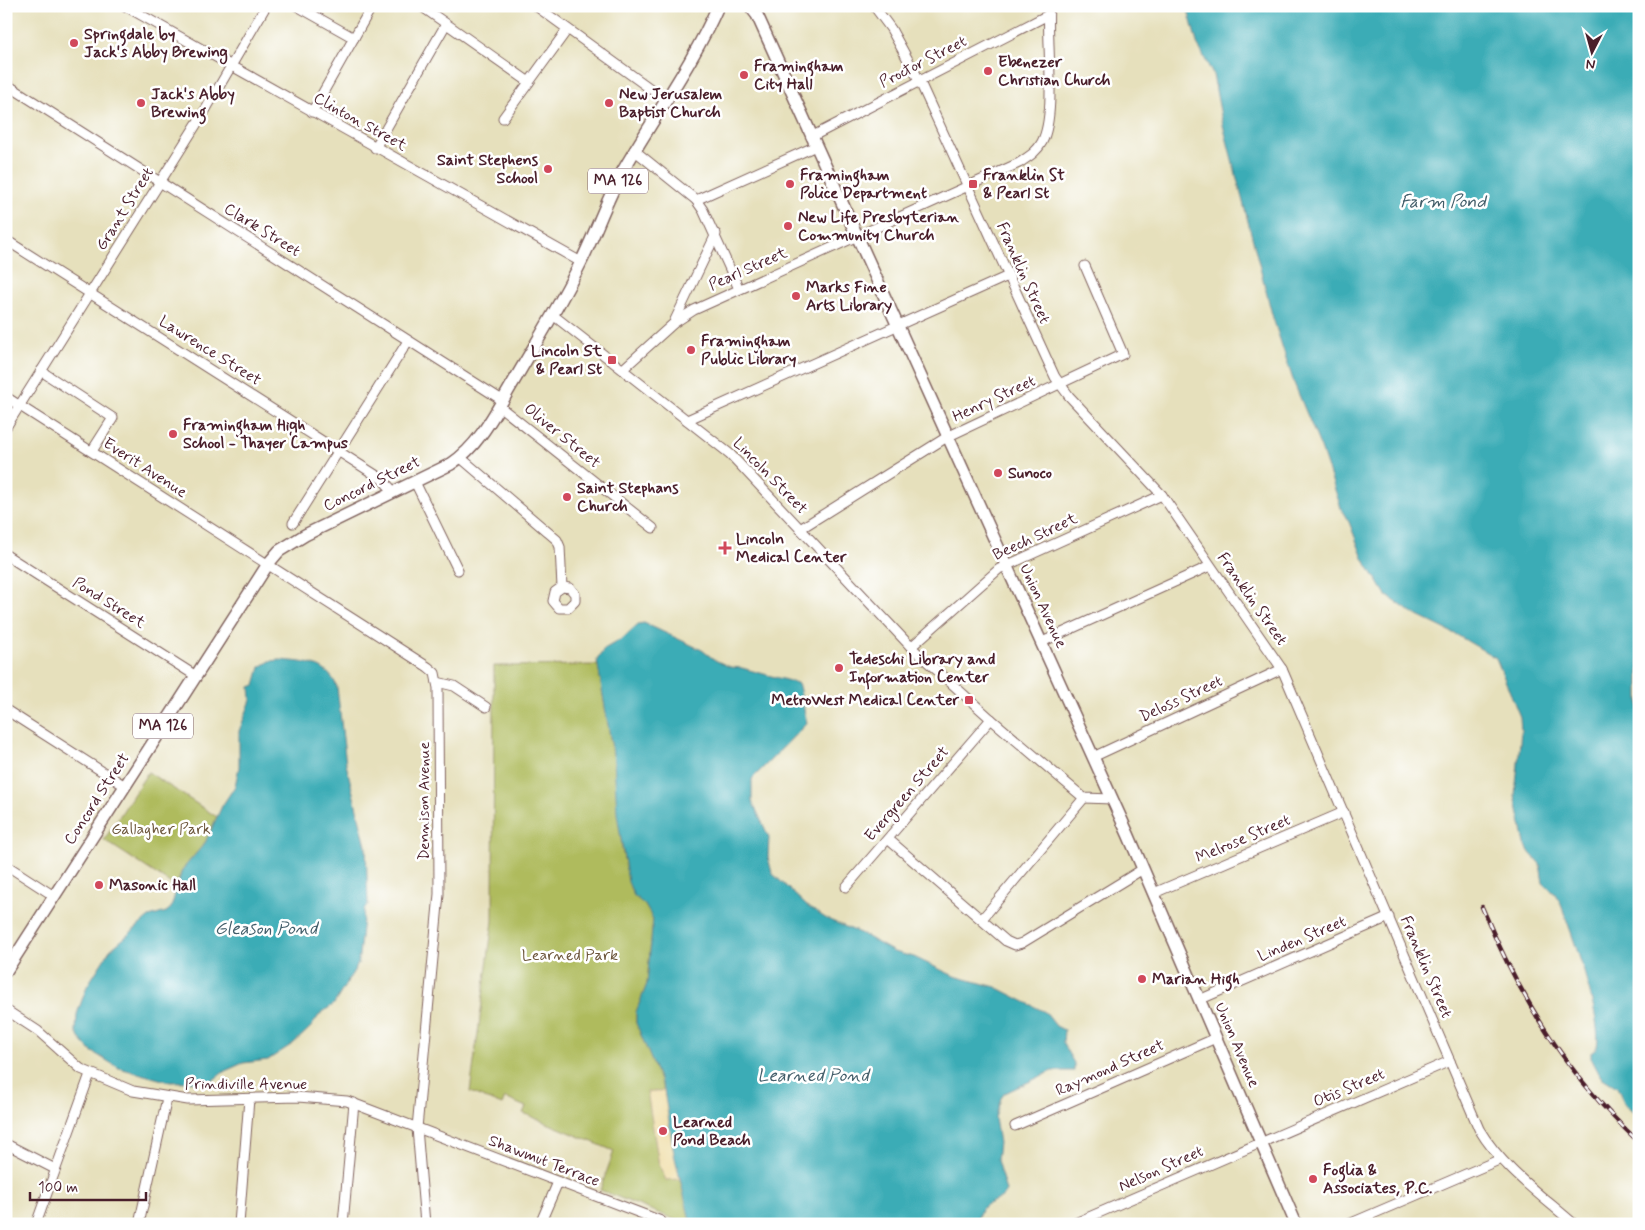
<svg xmlns="http://www.w3.org/2000/svg" width="1645" height="1230" font-family="Mynerve,sans-serif">
<rect width="100%" height="100%" fill="#fff"/>
<filter id="ink" filterUnits="userSpaceOnUse"><feTurbulence type="fractalNoise" baseFrequency=".02" numOctaves="2"/><feDisplacementMap in="SourceGraphic" scale="10" xChannelSelector="R" yChannelSelector="G"/><feConvolveMatrix kernelMatrix="1 2 1 2 8 2 1 2 1" color-interpolation-filters="sRGB"/></filter>
<filter id="wash" filterUnits="userSpaceOnUse"><feTurbulence type="fractalNoise" baseFrequency=".0096" numOctaves="4" result="noise"/><feDisplacementMap in="SourceGraphic" scale="20" xChannelSelector="R" yChannelSelector="G"/><feGaussianBlur stdDeviation="1.12" result="paint"/><feColorMatrix in="noise" values="0 0 0 0 0 0 0 0 0 0 0 0 0 0 0 0 0 1.4 0 .05"/><feComposite in="paint" operator="in"/></filter>
<g filter="url(#wash)">
<rect width="100%" height="100%" fill="#e6e0bc"/>
<g fill="#afbb5d" stroke="#7c6d44">
<path d="M598,665L614,760L622,849L631,891L645,905L653,919L647,984L636,1012V1023L664,1090L674,1154L691,1224H686L600,1190L614,1151L523,1113L526,1107L505,1098L502,1105L470,1092L493,921L494,666Z"/>
<path d="M148,772L217,817L205,843L182,870L176,887L104,840Z"/>
</g>
<path fill="#eeda9e" stroke="#9c7c64" d="M664,1090L680,1179L666,1180L659,1165L647,1091L660,1092Z"/>
<g fill="#3bacb6" stroke="#426670">
<path d="M1187,6H1631L1639,8V1118L1625,1105L1617,1087L1601,1077L1591,1058V1052L1597,1047C1603,1019 1571,931 1560,902L1555,894L1543,883L1540,864L1530,853L1525,844L1515,795L1521,731L1520,717L1496,658L1457,635L1412,613L1386,595L1363,558L1349,522L1342,511L1321,448L1294,383L1273,318L1222,121L1213,75L1197,43Z"/>
<path d="M644,623L702,650L715,660L730,667L742,668L797,683L799,686L807,723L752,779V801L769,837L768,857L772,873L807,906L827,919L860,933L894,952L914,957L954,976L996,987L1045,1012L1056,1026L1064,1030L1063,1044L1074,1063V1071H1052L1005,1093L1001,1098L995,1118L999,1143L997,1160L1006,1191C1000,1206 979,1197 977,1224H691L674,1154L664,1090L636,1023V1012L647,984L653,919L645,905L634,896L628,882L617,814L614,760L597,660L604,649L623,638L638,624Z"/>
<path d="M280,660C302,662 328,662 337,687L346,764L366,846L368,905L364,910L358,964L334,1004L320,1014L311,1027L294,1043L268,1060L243,1063L225,1071L212,1081L170,1082L119,1068L91,1051L79,1038L76,1031L77,1014L87,986L110,950L149,917L166,912L171,908L182,870L205,843L222,806L235,786L239,767V731L251,700L250,687L255,685L260,667L270,661Z"/>
</g>
</g>
<g filter="url(#ink)">
<g fill="none" stroke-linecap="round" stroke-linejoin="round">
<defs>
<g id="minor">
<path d="M125,6L581,262"/>
<path d="M297,6L354,38"/>
<path d="M421,6L529,82"/>
<path d="M536,6L666,100"/>
<path d="M874,6L891,29L919,80L1055,377L1069,396L1162,495L1282,669L1479,1129C1502,1168 1541,1195 1574,1224"/>
<path d="M6,84L502,400"/>
<path d="M312,112L372,6"/>
<path d="M503,118L567,30"/>
<path d="M811,137L1048,15"/>
<path d="M375,148L446,24"/>
<path d="M634,150L696,200L703,210L739,289"/>
<path d="M696,200L816,146"/>
<path d="M6,240L382,479L394,492"/>
<path d="M553,315L730,454L911,647L991,719L1084,798L1112,799"/>
<path d="M675,320L716,234"/>
<path d="M623,369L674,323L694,310L1019,163C1028,157 1037,152 1042,142C1057,113 1046,42 1049,6"/>
<path d="M41,371L113,418L92,451"/>
<path d="M6,397L428,667L435,673L438,688L439,894L417,1128L425,1224"/>
<path d="M499,406L653,528"/>
<path d="M687,420L1008,276"/>
<path d="M6,427L206,109L266,6"/>
<path d="M461,458L557,540L560,547L562,587L555,592L553,601L559,608H568L575,601V594L570,588L562,587"/>
<path d="M415,482L458,570"/>
<path d="M293,523L408,341"/>
<path d="M800,529L947,437L1123,354L1085,266"/>
<path d="M6,555L196,676"/>
<path d="M1042,642L1210,566"/>
<path d="M911,647L999,569L1162,495"/>
<path d="M437,682L454,686L486,707"/>
<path d="M6,710L125,786"/>
<path d="M1093,757L1282,669"/>
<path d="M888,839L1006,941L1015,945L1022,943L1143,869"/>
<path d="M6,865L54,896"/>
<path d="M846,887L991,719"/>
<path d="M1154,893L1344,812"/>
<path d="M982,919L1084,798"/>
<path d="M1199,1000L1389,917"/>
<path d="M6,1010L38,1031L81,1069L133,1091L188,1100L298,1097L347,1101L661,1221"/>
<path d="M1015,1126L1216,1038"/>
<path d="M6,1144L55,1169"/>
<path d="M36,1224L90,1074"/>
<path d="M139,1224L167,1098"/>
<path d="M239,1224L249,1099"/>
<path d="M343,1224L354,1103"/>
<path d="M540,1224L558,1182"/>
<path d="M1073,1224L1450,1061"/>
<path d="M1349,1224L1501,1159"/>
</g>
<g id="major">
<path d="M750,6L757,15L1128,834L1296,1224"/>
<path d="M6,971L268,564L279,551L305,535L451,464C480,445 496,411 514,381C537,341 561,303 581,262C595,234 605,204 620,176C652,119 692,66 718,6"/>
</g>
</defs>
<use href="#minor" stroke="#81635e" stroke-width="11"/>
<use href="#major" stroke="#81635e" stroke-width="14"/>
<use href="#minor" stroke="#fff" stroke-width="9"/>
<use href="#major" stroke="#fff" stroke-width="11"/>
<defs>
<path id="rail" d="M1482,907C1519,996 1567,1076 1639,1142"/>
</defs>
<use href="#rail" stroke="#4a1f2b" stroke-width="4.5"/>
<use href="#rail" stroke="#fff" stroke-width="2.5" stroke-dasharray="8" stroke-linecap="butt"/>
</g>
</g>
<g fill="#d1495b" stroke="#fff" stroke-width="2">
<circle cx="74" cy="43" r="5"/>
<circle cx="988" cy="71" r="5"/>
<circle cx="744" cy="75" r="5"/>
<circle cx="141" cy="103" r="5"/>
<circle cx="609" cy="103" r="5"/>
<circle cx="548" cy="169" r="5"/>
<circle cx="790" cy="184" r="5"/>
<rect x="968" y="179" width="10" height="10" rx="2.5"/>
<circle cx="788" cy="226" r="5"/>
<circle cx="796" cy="296" r="5"/>
<circle cx="691" cy="350" r="5"/>
<rect x="607" y="355" width="10" height="10" rx="2.5"/>
<circle cx="173" cy="434" r="5"/>
<circle cx="998" cy="473" r="5"/>
<circle cx="567" cy="497" r="5"/>
<path d="M722.5 540.5h5v5h5v5h-5v5h-5v-5h-5v-5h5z"/>
<circle cx="839" cy="668" r="5"/>
<rect x="964" y="695" width="10" height="10" rx="2.5"/>
<circle cx="99" cy="885" r="5"/>
<circle cx="1142" cy="979" r="5"/>
<circle cx="663" cy="1131" r="5"/>
<circle cx="1313" cy="1179" r="5"/>
</g>
<g text-anchor="middle" dominant-baseline="central" stroke-width="5" stroke-linejoin="round" paint-order="stroke">
<g fill="#fff" stroke="#80626b" stroke-width="1">
<rect x="588" y="168.5" width="60" height="25" rx="4"/>
<rect x="133" y="713.5" width="60" height="25" rx="4"/>
</g>
<g font-size="15" font-weight="bold" fill="#4a1f2b">
<text x="618" y="181">MA 126</text>
<text x="163" y="726">MA 126</text>
</g>
<g font-size="16" font-weight="bold" fill="#4a1f2b" stroke="#fff" text-anchor="start">
<text x="84" y="34">Springdale by<tspan x="84" dy="18">Jack's Abby Brewing</tspan></text>
<text x="998" y="62">Ebenezer<tspan x="998" dy="18">Christian Church</tspan></text>
<text x="754" y="66">Framingham<tspan x="754" dy="18">City Hall</tspan></text>
<text x="151" y="94">Jack's Abby<tspan x="151" dy="18">Brewing</tspan></text>
<text x="619" y="94">New Jerusalem<tspan x="619" dy="18">Baptist Church</tspan></text>
<text x="538" y="160" text-anchor="end">Saint Stephens<tspan x="538" dy="18">School</tspan></text>
<text x="800" y="175">Framingham<tspan x="800" dy="18">Police Department</tspan></text>
<text x="983" y="175">Franklin St<tspan x="983" dy="18">&amp; Pearl St</tspan></text>
<text x="798" y="217">New Life Presbyterian<tspan x="798" dy="18">Community Church</tspan></text>
<text x="806" y="287">Marks Fine<tspan x="806" dy="18">Arts Library</tspan></text>
<text x="701" y="341">Framingham<tspan x="701" dy="18">Public Library</tspan></text>
<text x="602" y="351" text-anchor="end">Lincoln St<tspan x="602" dy="18">&amp; Pearl St</tspan></text>
<text x="183" y="425">Framingham High<tspan x="183" dy="18">School - Thayer Campus</tspan></text>
<text x="1008" y="473">Sunoco</text>
<text x="577" y="488">Saint Stephans<tspan x="577" dy="18">Church</tspan></text>
<text x="736" y="539">Lincoln<tspan x="736" dy="18">Medical Center</tspan></text>
<text x="849" y="659">Tedeschi Library and<tspan x="849" dy="18">Information Center</tspan></text>
<text x="959" y="700" text-anchor="end">MetroWest Medical Center</text>
<text x="109" y="885">Masonic Hall</text>
<text x="1152" y="979">Marian High</text>
<text x="673" y="1122">Learned<tspan x="673" dy="18">Pond Beach</tspan></text>
<text x="1323" y="1170">Foglia &amp;<tspan x="1323" dy="18">Associates, P.C.</tspan></text>
</g>
<g font-size="16" fill="#4a1f2b" stroke="#fff">
<text transform="translate(923 62) rotate(-27)">Proctor Street</text>
<text transform="translate(360 122) rotate(29)">Clinton Street</text>
<text transform="translate(125 209) rotate(-58)">Grant Street</text>
<text transform="translate(262 230) rotate(32)">Clark Street</text>
<text transform="translate(748 269) rotate(-24)">Pearl Street</text>
<text transform="translate(1023 273) rotate(66)">Franklin Street</text>
<text transform="translate(210 351) rotate(32)">Lawrence Street</text>
<text transform="translate(994 399) rotate(-25)">Henry Street</text>
<text transform="translate(562 436) rotate(39)">Oliver Street</text>
<text transform="translate(145 468) rotate(33)">Everit Avenue</text>
<text transform="translate(770 476) rotate(46)">Lincoln Street</text>
<text transform="translate(372 484) rotate(-26)">Concord Street</text>
<text transform="translate(1035 537) rotate(-25)">Beech Street</text>
<text transform="translate(1252 599) rotate(55)">Franklin Street</text>
<text transform="translate(109 603) rotate(32)">Pond Street</text>
<text transform="translate(1043 606) rotate(65)">Union Avenue</text>
<text transform="translate(1181 699) rotate(-25)">Deloss Street</text>
<text transform="translate(907 794) rotate(-49)">Evergreen Street</text>
<text transform="translate(97 799) rotate(-57)">Concord Street</text>
<text transform="translate(424 801) rotate(-90)">Dennison Avenue</text>
<text transform="translate(1243 839) rotate(-23)">Melrose Street</text>
<text transform="translate(1302 939) rotate(-23)">Linden Street</text>
<text transform="translate(1426 967) rotate(67)">Franklin Street</text>
<text transform="translate(1237 1045) rotate(67)">Union Avenue</text>
<text transform="translate(1110 1068) rotate(-24)">Raymond Street</text>
<text x="246" y="1084">Prindiville Avenue</text>
<text transform="translate(1349 1088) rotate(-23)">Otis Street</text>
<text transform="translate(544 1161) rotate(21)">Shawmut Terrace</text>
<text transform="translate(1161 1169) rotate(-24)">Nelson Street</text>
</g>
<g font-size="16" fill="#6d563c" stroke="#fff">
<text x="161" y="829">Gallagher Park</text>
<text x="570" y="955">Learned Park</text>
</g>
<g font-size="18" font-style="italic" fill="#435e6a" stroke="#fff">
<text x="1443" y="202">Farm Pond</text>
<text x="266" y="929">Gleason Pond</text>
<text x="813" y="1076">Learned Pond</text>
</g>
</g>
<rect width="1645" height="1230" fill="none" stroke="#fff" stroke-width="25"/>
<g transform="translate(1592 52) rotate(186)" stroke="#ffffff" stroke-width="4" paint-order="stroke">
<path d="M0-4L9 19L0 12L-9 19Z" fill="#4a1f2b"/>
<text y="-8" font-size="14" font-weight="bold" text-anchor="middle" fill="#4a1f2b">N</text>
</g>
<path d="M30 1192v8h116v-8" fill="none" stroke="#4a1f2b" stroke-width="2.5"/>
<text x="38" y="1192" font-size="15" fill="#4a1f2b" stroke="#ffffff" stroke-width="4" paint-order="stroke">100 m</text>
</svg>
